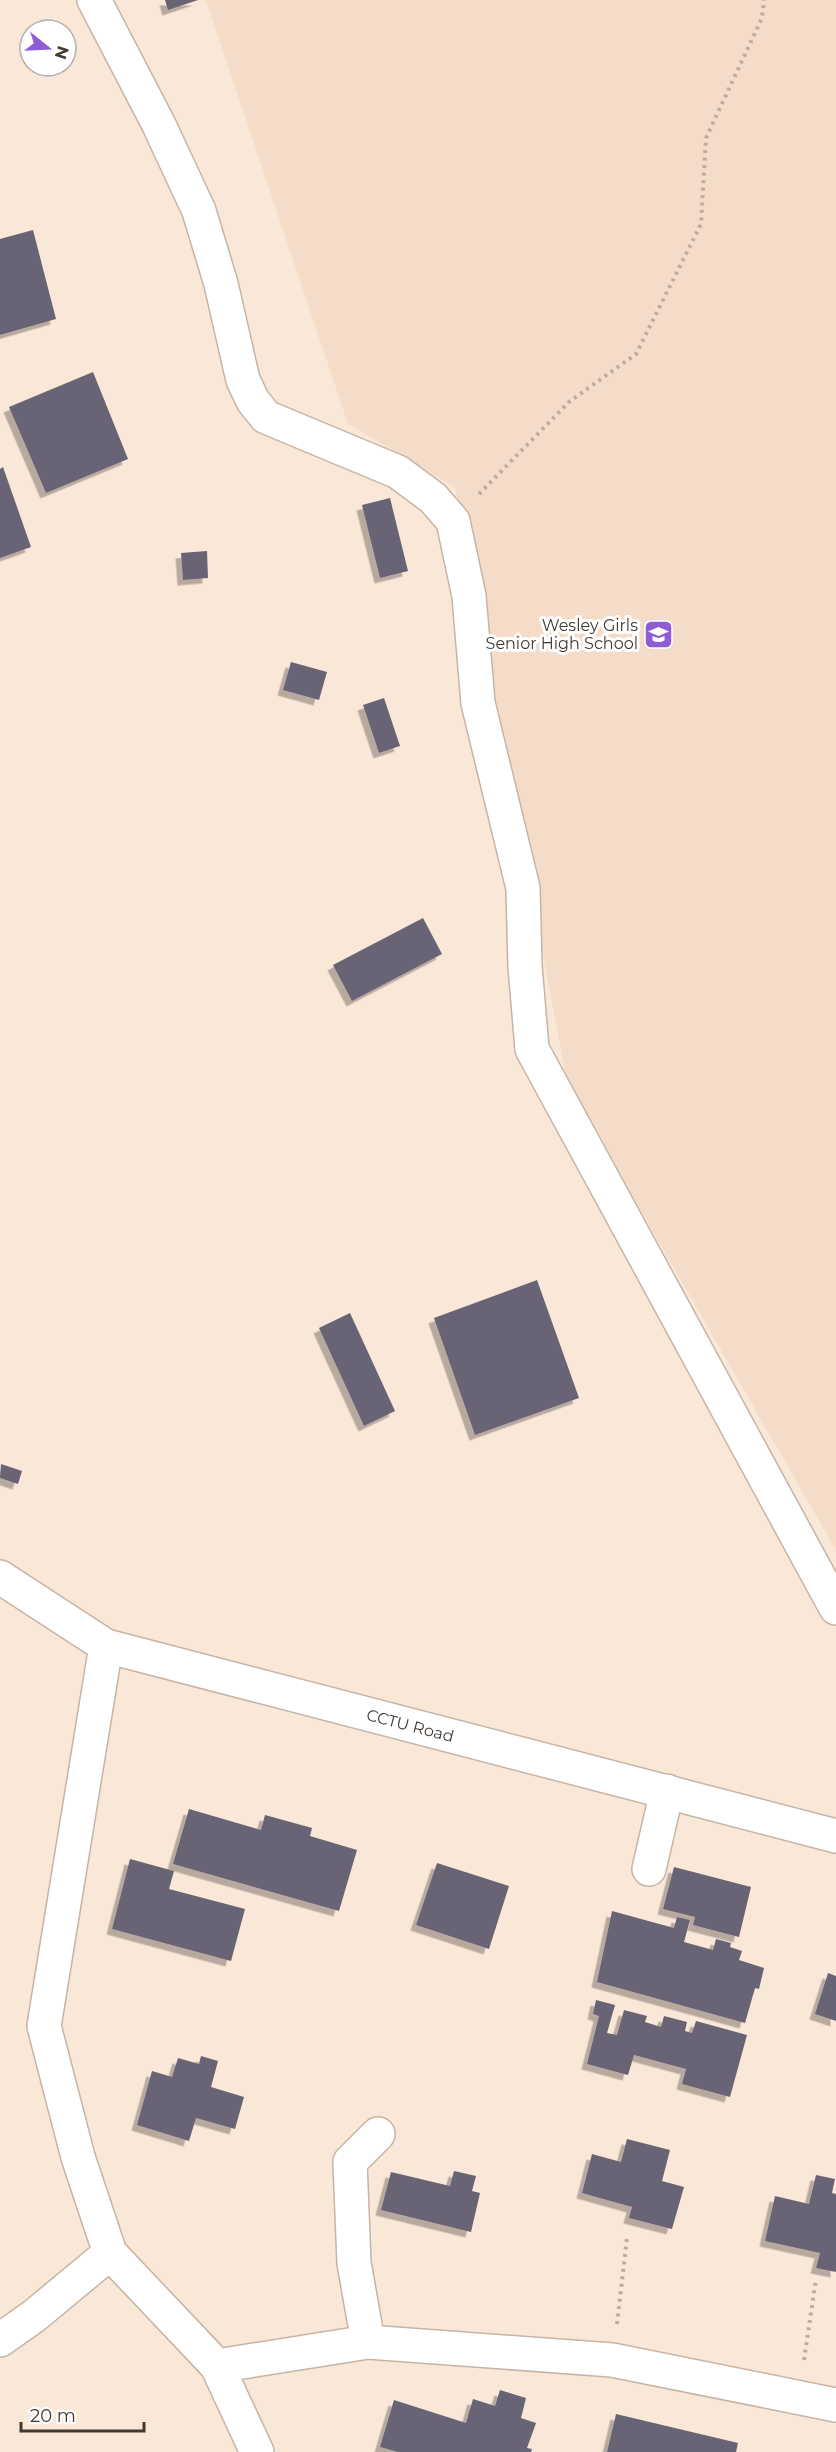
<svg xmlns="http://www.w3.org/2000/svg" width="836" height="2452" font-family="Montserrat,sans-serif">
<defs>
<filter id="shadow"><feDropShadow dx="-5.5" dy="5.5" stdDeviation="0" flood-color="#0004"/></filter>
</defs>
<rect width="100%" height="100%" fill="#f9e7d8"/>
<path fill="#f4dcc8" d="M206,0H836V1550L567,1082L455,487L348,424Z"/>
<g fill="#686374" filter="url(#shadow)">
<path d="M165,0H198L168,10Z"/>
<path d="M33,230L56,319L0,335V239Z"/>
<path d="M93,372L128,459L46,493L9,407Z"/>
<path d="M3,467L31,547L0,558V469Z"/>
<path d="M390,498L408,571L380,578L362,505Z"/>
<path d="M207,551L208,578L183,580L181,553Z"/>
<path d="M291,662L327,672L319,700L283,690Z"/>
<path d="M384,698L400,746L379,753L363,705Z"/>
<path d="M423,918L442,954L352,1001L333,965Z"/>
<path d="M537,1280L579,1398L475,1435L434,1318Z"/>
<path d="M350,1313L395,1411L364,1426L319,1328Z"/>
<path d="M1,1464L22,1471L18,1484L0,1478Z"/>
<path d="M189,1809L261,1830L265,1815L312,1828L310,1836L357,1850L339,1911L173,1864Z"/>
<path d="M130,1859L174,1871L169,1889L245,1909L231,1961L112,1929Z"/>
<path d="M437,1863L509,1886L489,1949L416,1925Z"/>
<path d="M674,1867L751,1887L739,1937L693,1925L695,1917L663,1909Z"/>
<path d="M612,1911L674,1928L677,1917L690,1920L684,1942L713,1950L716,1939L731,1943L730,1947L742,1951L739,1960L764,1968L759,1989L755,1988L745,2023L597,1982Z"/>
<path d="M828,1973L836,1976V2021L815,2014Z"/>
<path d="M596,2000L615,2005L607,2033L617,2035L624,2010L647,2016L645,2022L661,2027L664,2016L687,2022L685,2031L692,2033L696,2021L747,2035L730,2097L682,2084L686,2069L634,2055L628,2075L587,2064L599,2016L593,2014Z"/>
<path d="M201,2056L218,2061L211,2087L244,2097L235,2129L196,2118L189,2141L137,2125L152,2071L172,2077L178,2058L199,2064Z"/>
<path d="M627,2139L670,2150L662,2181L684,2187L672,2229L629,2218L632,2207L582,2193L592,2154L621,2162Z"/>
<path d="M454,2171L476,2176L472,2191L480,2193L471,2232L381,2210L391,2172L450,2186Z"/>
<path d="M816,2175L835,2179L832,2193L836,2194V2272L816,2268L820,2253L765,2241L775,2196L809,2204Z"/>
<path d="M500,2390L526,2398L521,2418L536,2423L527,2448L532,2449L531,2452H398L380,2447L394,2400L466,2423L473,2399L495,2406Z"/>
<path d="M616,2414L738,2443L736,2452H607Z"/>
</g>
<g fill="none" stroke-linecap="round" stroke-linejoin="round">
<defs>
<g id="street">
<path d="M94,0L159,125L199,211L221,284L243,380L253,401L266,417L398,472L433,498L453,521L469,596L478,703L523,888L525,966L532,1049L836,1608"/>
<path d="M106,1646L44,2026L78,2157L110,2253L217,2366L257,2452"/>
<path d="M649,1869L667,1791"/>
<path d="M0,2340L34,2316L110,2253"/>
<path d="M368,2342L354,2263L350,2162L378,2134"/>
<path d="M217,2366L368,2342L612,2360L836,2405"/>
</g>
<g id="secondary">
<path id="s1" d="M0,1577L106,1646L836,1836"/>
</g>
</defs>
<use href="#street" stroke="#c6b4a6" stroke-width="36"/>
<use href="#secondary" stroke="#c6b4a6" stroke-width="36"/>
<g stroke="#bcada1" stroke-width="4" stroke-dasharray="3 4.5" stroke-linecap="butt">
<path d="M479,494L569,402L636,354L701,224L706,138L762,18L764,0"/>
<path d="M617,2324L627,2237"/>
<path d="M804,2360L816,2279"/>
</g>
<use href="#street" stroke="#fff" stroke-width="33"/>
<use href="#secondary" stroke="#fff" stroke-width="33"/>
</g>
<defs>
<symbol id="school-square" viewBox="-11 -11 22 22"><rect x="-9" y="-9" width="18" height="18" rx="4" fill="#8e5dd6" stroke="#fff"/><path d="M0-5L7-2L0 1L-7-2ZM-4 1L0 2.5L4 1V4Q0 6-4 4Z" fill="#fff"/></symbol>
</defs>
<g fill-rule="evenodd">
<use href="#school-square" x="642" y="618" width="33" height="33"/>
</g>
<g text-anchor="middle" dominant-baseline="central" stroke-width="6" stroke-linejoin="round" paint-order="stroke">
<g font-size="16" fill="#403933" stroke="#fff" text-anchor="end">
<text x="638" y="625">Wesley Girls<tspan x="638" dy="18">Senior High School</tspan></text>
</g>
<g font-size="16" fill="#403933" stroke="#fff">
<text stroke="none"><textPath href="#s1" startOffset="441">CCTU Road</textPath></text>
</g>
</g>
<g transform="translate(48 48) rotate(108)"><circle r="28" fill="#ffffff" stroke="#b3b0ad" stroke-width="1.5"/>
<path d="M0-4.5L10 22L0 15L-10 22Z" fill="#8e5dd6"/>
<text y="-9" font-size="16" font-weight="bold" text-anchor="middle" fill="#403933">N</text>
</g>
<path d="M21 2422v9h123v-9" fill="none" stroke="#403933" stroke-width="3"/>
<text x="30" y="2422" font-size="18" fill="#403933" stroke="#ffffff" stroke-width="4.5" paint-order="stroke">20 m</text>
</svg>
